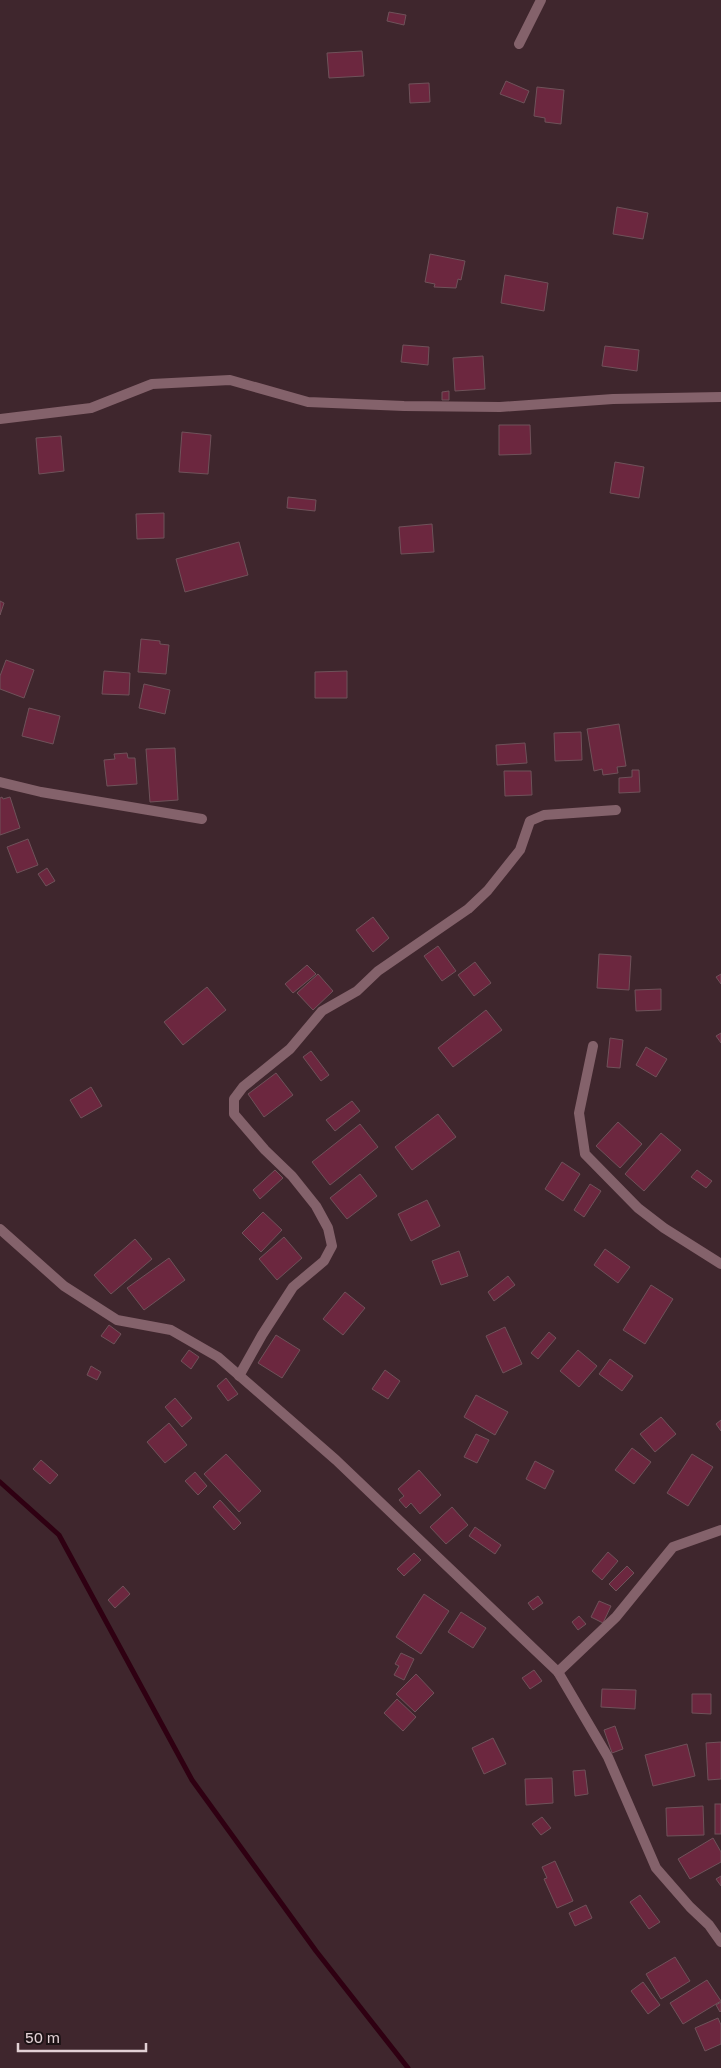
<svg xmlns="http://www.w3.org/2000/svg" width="721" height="2068" font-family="'Golos Text',sans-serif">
<rect width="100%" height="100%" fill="#3f262d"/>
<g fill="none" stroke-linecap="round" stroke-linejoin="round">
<path stroke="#2f0012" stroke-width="5" d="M0,1482L59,1535L192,1780L316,1951L408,2068"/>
</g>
<g fill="#6c273f" stroke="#6f525a">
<path d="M389,12L406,15L404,25L387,21Z"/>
<path d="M362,51L364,76L329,78L327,53Z"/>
<path d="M506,81L529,91L524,103L500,94Z"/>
<path d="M429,83L430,102L410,103L409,84Z"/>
<path d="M537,87L564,90L561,124L545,122V118L534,116Z"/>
<path d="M617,207L648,213L643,239L613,234Z"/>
<path d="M430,254L465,261L461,280L458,279L456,288L434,287L435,284L425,282Z"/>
<path d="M505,275L548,283L544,311L501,303Z"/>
<path d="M403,345L429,347L428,365L401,362Z"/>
<path d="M605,346L639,350L637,371L602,366Z"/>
<path d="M483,356L485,389L455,391L453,358Z"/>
<path d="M449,391V400H442V392Z"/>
<path d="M499,425H530L531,454L499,455Z"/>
<path d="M182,432L211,435L208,474L179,472Z"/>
<path d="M61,436L64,471L39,474L36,438Z"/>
<path d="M615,462L644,467L639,498L610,493Z"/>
<path d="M288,497L316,500L315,511L287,508Z"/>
<path d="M164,513V538L137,539L136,514Z"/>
<path d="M432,524L434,552L401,554L399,527Z"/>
<path d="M239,542L248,575L185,592L176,559Z"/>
<path d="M0,601L4,603L0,615Z"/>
<path d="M141,639L160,641V644L169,645L166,674L138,672Z"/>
<path d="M6,660L34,670L24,698L0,689V676Z"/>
<path d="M104,671L130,673L129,695L102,694Z"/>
<path d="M347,671V698H315V672Z"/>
<path d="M144,684L170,690L165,714L139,708Z"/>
<path d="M29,708L60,716L53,744L22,736Z"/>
<path d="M619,724L626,766L617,767L618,773L603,775L602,769L594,771L587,729Z"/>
<path d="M581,732L582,760L555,761L554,733Z"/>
<path d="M525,743L527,763L497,765L496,745Z"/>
<path d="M175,748L178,800L150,802L146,749Z"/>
<path d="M127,753L128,758H135L137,784L107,786L104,760L115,759L114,754Z"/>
<path d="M632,770H639L640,792L619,793V778L632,777Z"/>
<path d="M504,771H531L532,795L505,796Z"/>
<path d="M2,797L3,799L10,797L20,828L0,835V798Z"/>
<path d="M28,839L38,865L17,873L7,847Z"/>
<path d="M47,868L55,881L46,886L38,874Z"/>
<path d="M373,917L389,938L373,952L356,930Z"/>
<path d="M438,946L456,971L442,981L424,956Z"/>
<path d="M599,954L631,956L629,990L597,988Z"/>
<path d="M475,962L491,983L474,996L458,975Z"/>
<path d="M307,965L316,974L293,993L285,984Z"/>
<path d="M318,974L333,991L313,1010L297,993Z"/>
<path d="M721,974V984L716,977Z"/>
<path d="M207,987L226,1010L183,1045L164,1022Z"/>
<path d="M661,989V1010L636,1011L635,990Z"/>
<path d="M486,1010L502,1030L453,1067L438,1048Z"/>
<path d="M721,1033V1043L716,1036Z"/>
<path d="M610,1038L623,1040L620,1068L607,1067Z"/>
<path d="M646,1047L667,1059L656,1077L636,1065Z"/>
<path d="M311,1051L329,1075L321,1081L303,1057Z"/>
<path d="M276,1073L293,1095L264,1117L248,1094Z"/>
<path d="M91,1087L102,1106L81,1118L70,1100Z"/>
<path d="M352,1101L360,1111L335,1131L326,1120Z"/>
<path d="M438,1114L456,1137L412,1170L395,1147Z"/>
<path d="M618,1122L642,1144L620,1168L596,1146Z"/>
<path d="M360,1124L378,1147L330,1185L312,1162Z"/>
<path d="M661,1133L681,1150L644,1191L625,1174Z"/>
<path d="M562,1162L580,1174L563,1201L545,1189Z"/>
<path d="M275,1170L283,1178L260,1199L253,1190Z"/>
<path d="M697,1170L712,1181L706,1188L691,1177Z"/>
<path d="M360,1174L377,1196L347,1219L330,1198Z"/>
<path d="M590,1184L601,1191L584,1217L574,1210Z"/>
<path d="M427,1200L440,1226L411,1241L398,1214Z"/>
<path d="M263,1212L282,1230L261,1252L242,1233Z"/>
<path d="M284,1237L302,1258L277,1280L259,1259Z"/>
<path d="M135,1239L152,1259L111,1294L94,1275Z"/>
<path d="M605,1249L630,1267L618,1283L594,1265Z"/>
<path d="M459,1251L468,1276L441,1285L432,1261Z"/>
<path d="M169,1258L185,1280L144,1310L127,1288Z"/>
<path d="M508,1276L515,1285L494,1301L488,1292Z"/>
<path d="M651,1285L673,1299L645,1344L623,1330Z"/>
<path d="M345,1292L365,1308L343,1335L323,1319Z"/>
<path d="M109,1325L121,1334L114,1344L101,1336Z"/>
<path d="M505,1327L522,1364L503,1373L486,1336Z"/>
<path d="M549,1332L556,1338L538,1359L531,1353Z"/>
<path d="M276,1335L300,1350L282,1378L258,1363Z"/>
<path d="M189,1350L199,1357L191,1369L181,1361Z"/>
<path d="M578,1350L597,1366L579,1387L560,1371Z"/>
<path d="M610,1359L633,1376L622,1391L599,1374Z"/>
<path d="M91,1366L101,1372L97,1380L87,1375Z"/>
<path d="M385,1370L400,1381L388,1399L372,1389Z"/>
<path d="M226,1378L238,1394L228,1401L217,1386Z"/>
<path d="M476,1395L508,1412L495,1435L464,1417Z"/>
<path d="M175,1398L192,1418L182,1427L165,1407Z"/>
<path d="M661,1417L676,1434L655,1452L640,1434Z"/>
<path d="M721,1420V1431L716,1424Z"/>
<path d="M169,1423L187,1445L165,1463L147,1442Z"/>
<path d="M476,1434L489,1440L477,1463L464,1457Z"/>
<path d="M632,1448L651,1462L634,1484L615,1470Z"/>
<path d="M226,1454L261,1491L239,1512L204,1474Z"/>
<path d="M692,1454L713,1467L688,1506L667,1493Z"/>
<path d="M41,1460L58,1475L50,1484L33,1469Z"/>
<path d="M535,1461L554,1471L545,1489L526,1479Z"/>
<path d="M419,1470L441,1495L420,1514L411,1503L406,1508L399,1500L404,1496L398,1489Z"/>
<path d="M195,1472L207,1486L198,1495L185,1481Z"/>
<path d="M220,1500L241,1523L234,1530L213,1507Z"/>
<path d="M452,1507L468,1525L446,1544L430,1527Z"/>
<path d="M475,1527L501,1545L495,1554L469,1536Z"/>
<path d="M608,1552L618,1561L602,1580L592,1571Z"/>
<path d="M414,1553L421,1560L404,1576L397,1569Z"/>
<path d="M627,1566L634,1573L616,1591L609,1584Z"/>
<path d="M123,1586L130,1594L115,1608L108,1600Z"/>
<path d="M424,1594L449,1611L421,1654L396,1637Z"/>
<path d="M538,1596L543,1603L533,1610L528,1603Z"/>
<path d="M599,1601L611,1606L603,1623L591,1617Z"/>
<path d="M461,1612L486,1628L473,1648L448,1632Z"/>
<path d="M579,1616L586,1624L578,1630L572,1622Z"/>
<path d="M401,1653L414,1659L404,1680L394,1675L399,1666L395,1664Z"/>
<path d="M534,1670L542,1681L530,1689L522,1678Z"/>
<path d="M416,1674L434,1693L415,1712L396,1694Z"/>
<path d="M602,1689L636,1690L635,1709L601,1707Z"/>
<path d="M692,1694H711V1714L692,1713Z"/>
<path d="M397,1699L416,1717L403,1731L384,1713Z"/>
<path d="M615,1726L623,1749L612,1753L604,1730Z"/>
<path d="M493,1738L506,1764L484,1774L472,1748Z"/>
<path d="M721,1742V1779L708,1780L706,1743Z"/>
<path d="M687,1744L695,1776L653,1786L645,1755Z"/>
<path d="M585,1770L588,1794L575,1796L573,1771Z"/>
<path d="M552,1778L553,1803L526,1805L525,1779Z"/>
<rect x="715" y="1804" width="6" height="30"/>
<path d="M703,1806L704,1835L667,1836L666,1808Z"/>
<path d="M542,1817L551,1828L541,1835L532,1824Z"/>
<path d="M713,1838L721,1852V1862L690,1879L678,1859Z"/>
<path d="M555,1861L573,1901L557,1908L544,1879L547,1878L542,1867Z"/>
<path d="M721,1876V1886L716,1879Z"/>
<path d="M640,1895L660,1922L649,1929L630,1902Z"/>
<path d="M586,1905L592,1918L575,1926L569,1913Z"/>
<path d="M675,1957L690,1981L661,1999L646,1974Z"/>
<path d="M707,1980L721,2001L683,2024L670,2003Z"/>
<path d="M643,1982L660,2005L648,2014L631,1991Z"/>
<path d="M721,2002V2011L720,2012L716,2005Z"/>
<path d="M718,2018L721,2025V2044L705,2051L695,2028Z"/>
</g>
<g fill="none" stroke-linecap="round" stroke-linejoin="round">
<g stroke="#84626b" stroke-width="10">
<path d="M519,44L541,0"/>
<path d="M0,419L91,408L152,384L230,380L308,402L404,406L500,407L613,399L721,397"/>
<path d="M0,782L41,792L202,819"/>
<path d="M593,1046L579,1113L585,1154L638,1208L664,1228L721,1264"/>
<path d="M0,1229L64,1286L117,1320L171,1330L218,1357L336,1460L558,1672L608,1757L656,1868L690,1907L709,1925L721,1942"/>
<path d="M239,1376L262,1335L293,1287L324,1261L332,1246L328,1228L316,1206L292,1176L265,1150L234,1114V1099L243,1087L290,1049L322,1011L357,991L378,971L468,909L488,890L520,850L530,821L544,815L616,810"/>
<path d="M558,1672L616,1617L673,1547L721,1530"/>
</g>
</g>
<path d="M18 2043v8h128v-8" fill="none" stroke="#e2d1d5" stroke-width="2.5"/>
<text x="25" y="2043" font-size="15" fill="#e2d1d5" stroke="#1e1316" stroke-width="4" paint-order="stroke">50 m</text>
</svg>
